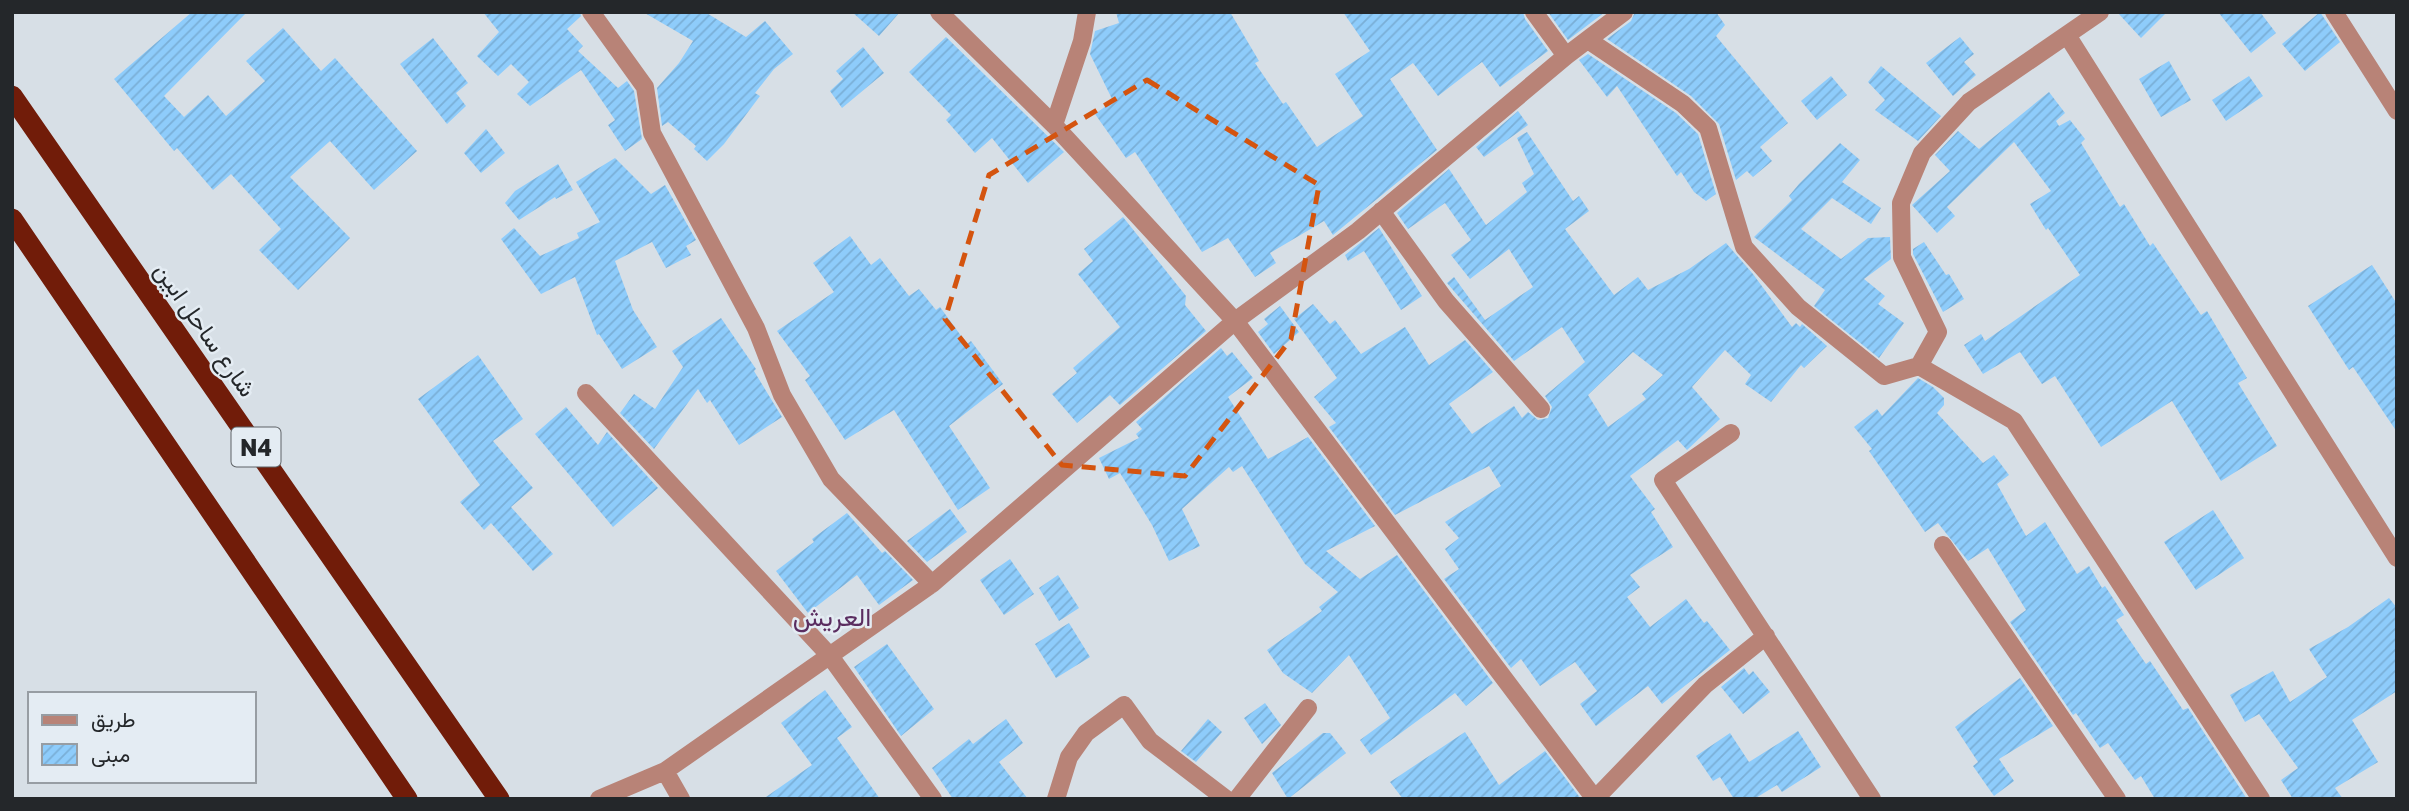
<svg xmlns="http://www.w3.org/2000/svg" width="2409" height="811" viewBox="0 0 2409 811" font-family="'Golos Text',Vazirmatn,sans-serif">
  <defs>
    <pattern id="building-hatch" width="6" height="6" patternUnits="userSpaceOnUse" patternTransform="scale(1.75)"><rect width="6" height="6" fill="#8eccfb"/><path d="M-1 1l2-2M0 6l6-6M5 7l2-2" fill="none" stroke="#7aafd7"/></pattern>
  </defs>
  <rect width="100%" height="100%" fill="#d7dfe6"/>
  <!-- building -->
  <path fill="url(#building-hatch)" fill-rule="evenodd" d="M 192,12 L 247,12 L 164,96 L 184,117 L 208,95 L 226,116 L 265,81 L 246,61 L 283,28 L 321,71 L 335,58 L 417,151 L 374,190 L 330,141 L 290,177 L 350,238 L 298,290 L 259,250 L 281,229 L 231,174 L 213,190 L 177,148 L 174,151 L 114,79 Z
    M 483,12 L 580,12 L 581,16 L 567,29 L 583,46 L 578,51 L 618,88 L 627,81 L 634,91 L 642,139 L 625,151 L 608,125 L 615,120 L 581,70 L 530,106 L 517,94 L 529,82 L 511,64 L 498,76 L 477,56 L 499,32 Z
    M 643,12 L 705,12 L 746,37 L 765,21 L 793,54 L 774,69 L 755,93 L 760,96 L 724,144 L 707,161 L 694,149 L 696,146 L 668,122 L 662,126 L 657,88 L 679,63 L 693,41 Z
    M 852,12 L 900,12 L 879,36 Z
    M 1116,12 L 1230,12 L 1259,61 L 1255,63 L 1283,104 L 1286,102 L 1317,147 L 1363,116 L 1335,74 L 1370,51 L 1343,12 L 1523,12 L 1525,19 L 1548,51 L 1500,87 L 1482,62 L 1438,96 L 1413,63 L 1390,79 L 1437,150 L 1333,235 L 1324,221 L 1270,253 L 1276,263 L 1255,277 L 1228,238 L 1202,252 L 1135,152 L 1126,158 L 1095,114 L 1113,101 L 1090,54 L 1095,31 L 1119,23 Z
    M 1548,12 L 1605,12 L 1568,40 Z
    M 1635,12 L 1716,12 L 1725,25 L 1716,36 L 1788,123 L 1760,147 L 1772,161 L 1753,177 L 1747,171 L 1736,180 L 1719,124 L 1691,96 L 1607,39 L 1631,21 Z
    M 2117,12 L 2167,12 L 2141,38 Z
    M 2218,12 L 2260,12 L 2276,33 L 2251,53 Z
    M 2320,12 L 2340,42 L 2305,71 L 2282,44 Z
    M 946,37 L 1064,152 L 1028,183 L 992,138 L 975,153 L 946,120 L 951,115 L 909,72 Z
    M 1960,37 L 1974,54 L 1964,62 L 1976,75 L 1953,96 L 1926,63 Z
    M 433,38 L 468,83 L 456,93 L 466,106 L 447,124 L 400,64 Z
    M 863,47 L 884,73 L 842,108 L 830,91 L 843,79 L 836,71 Z
    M 1588,54 L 1676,113 L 1698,134 L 1716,194 L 1706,201 L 1694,192 L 1681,172 L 1677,176 L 1617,86 L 1607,97 L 1579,60 Z
    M 2169,61 L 2191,100 L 2161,117 L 2139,79 Z
    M 1881,66 L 1941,116 L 1918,141 L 1875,110 L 1885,100 L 1868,82 Z
    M 1831,76 L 1847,95 L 1817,120 L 1801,101 Z
    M 2249,76 L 2263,96 L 2226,121 L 2212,100 Z
    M 2049,92 L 2065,113 L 2056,121 L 2059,126 L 2070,120 L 2085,139 L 2081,143 L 2120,207 L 2124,204 L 2150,246 L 2153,243 L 2201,315 L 2207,311 L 2247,378 L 2238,383 L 2277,446 L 2221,481 L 2172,401 L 2101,447 L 2055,376 L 2042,384 L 2020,352 L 1983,374 L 1964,345 L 1981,334 L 1985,341 L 2080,275 L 2048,228 L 2046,230 L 2030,204 L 2051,191 L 2014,142 L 1947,207 L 1955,216 L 1937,233 L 1912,205 L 1950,171 L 1935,155 L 1958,131 L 1979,149 Z
    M 1518,111 L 1528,125 L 1484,157 L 1476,147 Z
    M 486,129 L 505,153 L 481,173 L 464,153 Z
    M 1527,132 L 1573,201 L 1579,196 L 1589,211 L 1565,229 L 1614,295 L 1638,277 L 1648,290 L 1689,269 L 1726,243 L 1753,274 L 1792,327 L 1796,323 L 1800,327 L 1802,324 L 1827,346 L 1804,368 L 1801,365 L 1771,402 L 1745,384 L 1751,375 L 1725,350 L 1692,387 L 1720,419 L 1687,450 L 1678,440 L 1630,476 L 1655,509 L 1651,512 L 1673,547 L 1630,575 L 1640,587 L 1627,597 L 1650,627 L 1686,599 L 1704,623 L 1707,621 L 1730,650 L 1662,704 L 1648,686 L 1596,726 L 1580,704 L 1597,691 L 1575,662 L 1540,686 L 1521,659 L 1511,668 L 1444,579 L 1459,569 L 1445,549 L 1459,538 L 1445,522 L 1501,486 L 1489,466 L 1395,515 L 1329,427 L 1336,423 L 1314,397 L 1337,378 L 1294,319 L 1313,304 L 1330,324 L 1335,320 L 1361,354 L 1405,327 L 1429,365 L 1465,340 L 1493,372 L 1449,404 L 1472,434 L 1514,406 L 1522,418 L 1528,412 L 1538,420 L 1548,418 L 1552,407 L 1545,396 L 1585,362 L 1562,327 L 1514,361 L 1447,283 L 1454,277 L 1485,320 L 1533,287 L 1509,249 L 1470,279 L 1451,255 L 1471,240 L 1445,203 L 1408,229 L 1397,213 L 1449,169 L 1486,225 L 1527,192 L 1522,183 L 1534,174 L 1517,138 ZM 1633,352 L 1663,375 L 1642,394 L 1646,399 L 1608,427 L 1588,395 Z
    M 1840,143 L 1860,160 L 1842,182 L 1881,208 L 1871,224 L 1832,198 L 1801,229 L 1841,259 L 1868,238 L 1890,237 L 1891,259 L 1864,279 L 1885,296 L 1878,304 L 1904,323 L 1879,358 L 1814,306 L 1825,290 L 1754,237 L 1792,200 L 1789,196 L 1799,184 Z
    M 615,158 L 651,194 L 665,185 L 696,240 L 686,246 L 691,255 L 666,268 L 652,242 L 615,261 L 633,310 L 657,347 L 622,369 L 599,334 L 597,335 L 575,277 L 541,294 L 501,239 L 514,228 L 540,256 L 579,238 L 577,233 L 600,222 L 576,182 Z
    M 558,164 L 573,190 L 556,199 L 555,197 L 519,220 L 505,203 L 515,191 Z
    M 1123,217 L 1186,296 L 1185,305 L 1206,331 L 1120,405 L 1110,395 L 1077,423 L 1052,394 L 1077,373 L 1073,368 L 1120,327 L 1078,274 L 1093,261 L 1084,249 Z
    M 1379,228 L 1422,296 L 1401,310 L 1364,251 L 1348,261 L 1345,255 Z
    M 850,236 L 871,265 L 880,258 L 909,296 L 919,289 L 936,310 L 940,307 L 967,344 L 971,341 L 1003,384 L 949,426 L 990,488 L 958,510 L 894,410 L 845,440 L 805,380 L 810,376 L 777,331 L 834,292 L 813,263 Z
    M 1924,242 L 1946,275 L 1949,274 L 1964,299 L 1943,312 L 1913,254 L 1913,249 Z
    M 2372,265 L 2397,304 L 2397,432 L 2353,367 L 2349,370 L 2308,306 Z
    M 1280,306 L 1299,332 L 1274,354 L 1258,332 L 1268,324 L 1264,319 Z
    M 721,318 L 756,369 L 754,371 L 782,417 L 739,445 L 710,400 L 707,403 L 698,389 L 654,449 L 620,413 L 634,394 L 655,409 L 683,367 L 672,351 Z
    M 1221,348 L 1227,356 L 1232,352 L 1253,378 L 1228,397 L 1268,459 L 1308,437 L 1375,526 L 1326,551 L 1360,579 L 1397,555 L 1493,683 L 1466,706 L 1455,693 L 1371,755 L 1360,740 L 1390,718 L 1349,655 L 1312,693 L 1283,673 L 1267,650 L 1322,611 L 1319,607 L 1338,592 L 1305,564 L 1242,466 L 1233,472 L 1229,467 L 1182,509 L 1200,546 L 1169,561 L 1152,525 L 1120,473 L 1109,479 L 1099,458 L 1139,438 L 1136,434 L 1142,429 L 1136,422 Z
    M 478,355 L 523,419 L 493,441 L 533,488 L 511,507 L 553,554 L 533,571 L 491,523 L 484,530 L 460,502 L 480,485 L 418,399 Z
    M 1918,378 L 1933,387 L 1944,398 L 1944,405 L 1937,413 L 1983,463 L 1994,455 L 2009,475 L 1997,484 L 2026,536 L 2045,522 L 2077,574 L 2089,566 L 2102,588 L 2105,586 L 2124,615 L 2116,620 L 2146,664 L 2150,661 L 2183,710 L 2188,708 L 2247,799 L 2155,799 L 2141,776 L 2135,780 L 2108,743 L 2100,748 L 2076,713 L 2073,715 L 2010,622 L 2026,610 L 1988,548 L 1968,561 L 1938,523 L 1925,532 L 1869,451 L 1872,449 L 1854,427 L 1877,409 L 1882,416 Z
    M 566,407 L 598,445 L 607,432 L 658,488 L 613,527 L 535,434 Z
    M 950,509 L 967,532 L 927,562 L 907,541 Z
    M 2213,510 L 2244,558 L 2196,590 L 2164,542 Z
    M 847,513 L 882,553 L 885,551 L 913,580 L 879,605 L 857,575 L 808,613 L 776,571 L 814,542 L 812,539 Z
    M 1010,559 L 1034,594 L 1004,615 L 980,580 Z
    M 1058,575 L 1079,608 L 1059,621 L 1039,588 Z
    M 2389,598 L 2397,608 L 2397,691 L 2352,720 L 2378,762 L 2335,788 L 2343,799 L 2293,799 L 2281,780 L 2298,768 L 2259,714 L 2245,722 L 2230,695 L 2273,671 L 2290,702 L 2327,677 L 2309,649 L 2348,627 Z
    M 1069,623 L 1090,657 L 1056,678 L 1035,644 Z
    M 887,644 L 934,709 L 901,736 L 854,667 Z
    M 1744,668 L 1749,675 L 1753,671 L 1770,692 L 1743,714 L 1721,687 Z
    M 2020,678 L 2053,726 L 1999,759 L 2014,781 L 1994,796 L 1973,766 L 1978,762 L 1955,727 Z
    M 825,690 L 852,727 L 837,738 L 880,799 L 763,799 L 812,765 L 781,723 Z
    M 1265,703 L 1281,725 L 1262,744 L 1244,718 Z
    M 1006,719 L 1023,743 L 999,762 L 1028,799 L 953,799 L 932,768 L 969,739 L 973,744 Z
    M 1208,719 L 1222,732 L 1196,762 L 1181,751 Z
    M 1798,731 L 1821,767 L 1782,792 L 1777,785 L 1754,799 L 1734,799 L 1720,777 L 1713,781 L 1696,756 L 1730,733 L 1749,762 Z
    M 1465,732 L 1499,785 L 1545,751 L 1581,799 L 1403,799 L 1390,782 Z
    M 1323,733 L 1330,733 L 1346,753 L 1288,799 L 1272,773 Z"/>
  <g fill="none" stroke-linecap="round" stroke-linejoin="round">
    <!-- minor -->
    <path stroke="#b88377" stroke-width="18" d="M 591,12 L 645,87 L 652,133 L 756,328 L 782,395 L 831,479 L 932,584
      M 939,12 L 1054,125
      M 1087,12 L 1082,41 L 1054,125 L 1235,321 L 1595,799
      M 1534,12 L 1566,56
      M 2334,12 L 2397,111
      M 2067,35 L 2397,558
      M 1588,40 L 1683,104 L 1708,128 L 1744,247 L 1798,307 L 1884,376 L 1919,366 L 2014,421 L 2261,799
      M 1381,211 L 1446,301 L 1541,409
      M 1919,366 L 1938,332 L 1902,257 L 1901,203 L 1922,153 L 1969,102 L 2100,12
      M 586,393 L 830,656 L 933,799
      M 1731,433 L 1663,480 L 1872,799
      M 1943,545 L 2117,799
      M 665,771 L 932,584 L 1235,321 L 1358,231 L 1566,56 L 1624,12
      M 599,799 L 665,771 L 681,799
      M 1056,799 L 1069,757 L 1086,733 L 1124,705 L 1150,741 L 1226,799
      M 1237,799 L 1308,708
      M 1595,799 L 1705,685 L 1766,636"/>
    <!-- highway -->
    <path stroke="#711c09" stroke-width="21" d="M 12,96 L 499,799
      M 12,219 L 407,799"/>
  </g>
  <!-- marked area -->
  <path fill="none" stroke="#d4540f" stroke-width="5" stroke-dasharray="14 9" stroke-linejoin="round" d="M 1147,80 L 1319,185 L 1291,339 L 1185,476 L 1062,465 L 945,319 L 989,175 Z"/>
  <g text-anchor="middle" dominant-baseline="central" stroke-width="5" stroke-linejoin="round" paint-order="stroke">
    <!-- shield labels -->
    <rect fill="#e4ecf3" stroke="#5e6266" stroke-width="2" x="231.5" y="427.5" width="49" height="39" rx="5"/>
    <g font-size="23" font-weight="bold" fill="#24272a">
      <text x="256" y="447">N4</text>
    </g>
    <!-- street labels -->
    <g font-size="24" fill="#24272a" stroke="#e4ecf3">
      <text transform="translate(206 329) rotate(55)">شارع ساحل ابين</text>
    </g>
    <!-- neighbourhood labels -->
    <g font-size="26" fill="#5a2d60" stroke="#e4ecf3">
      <text x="832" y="616">العريش</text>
    </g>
  </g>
  <!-- border -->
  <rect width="2409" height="811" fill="none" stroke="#24272a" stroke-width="28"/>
  <!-- legend -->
  <rect x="28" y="692" width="228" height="91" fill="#e4ecf3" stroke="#979da3" stroke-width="2"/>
  <rect x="42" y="715" width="35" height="10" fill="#b88377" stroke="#979da3" stroke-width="2"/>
  <text x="91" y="727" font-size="21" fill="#24272a">طريق</text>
  <rect x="42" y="744" width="35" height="21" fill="url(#building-hatch)" stroke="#979da3" stroke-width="2"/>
  <text x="91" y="762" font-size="21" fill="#24272a">مبنى</text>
</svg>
